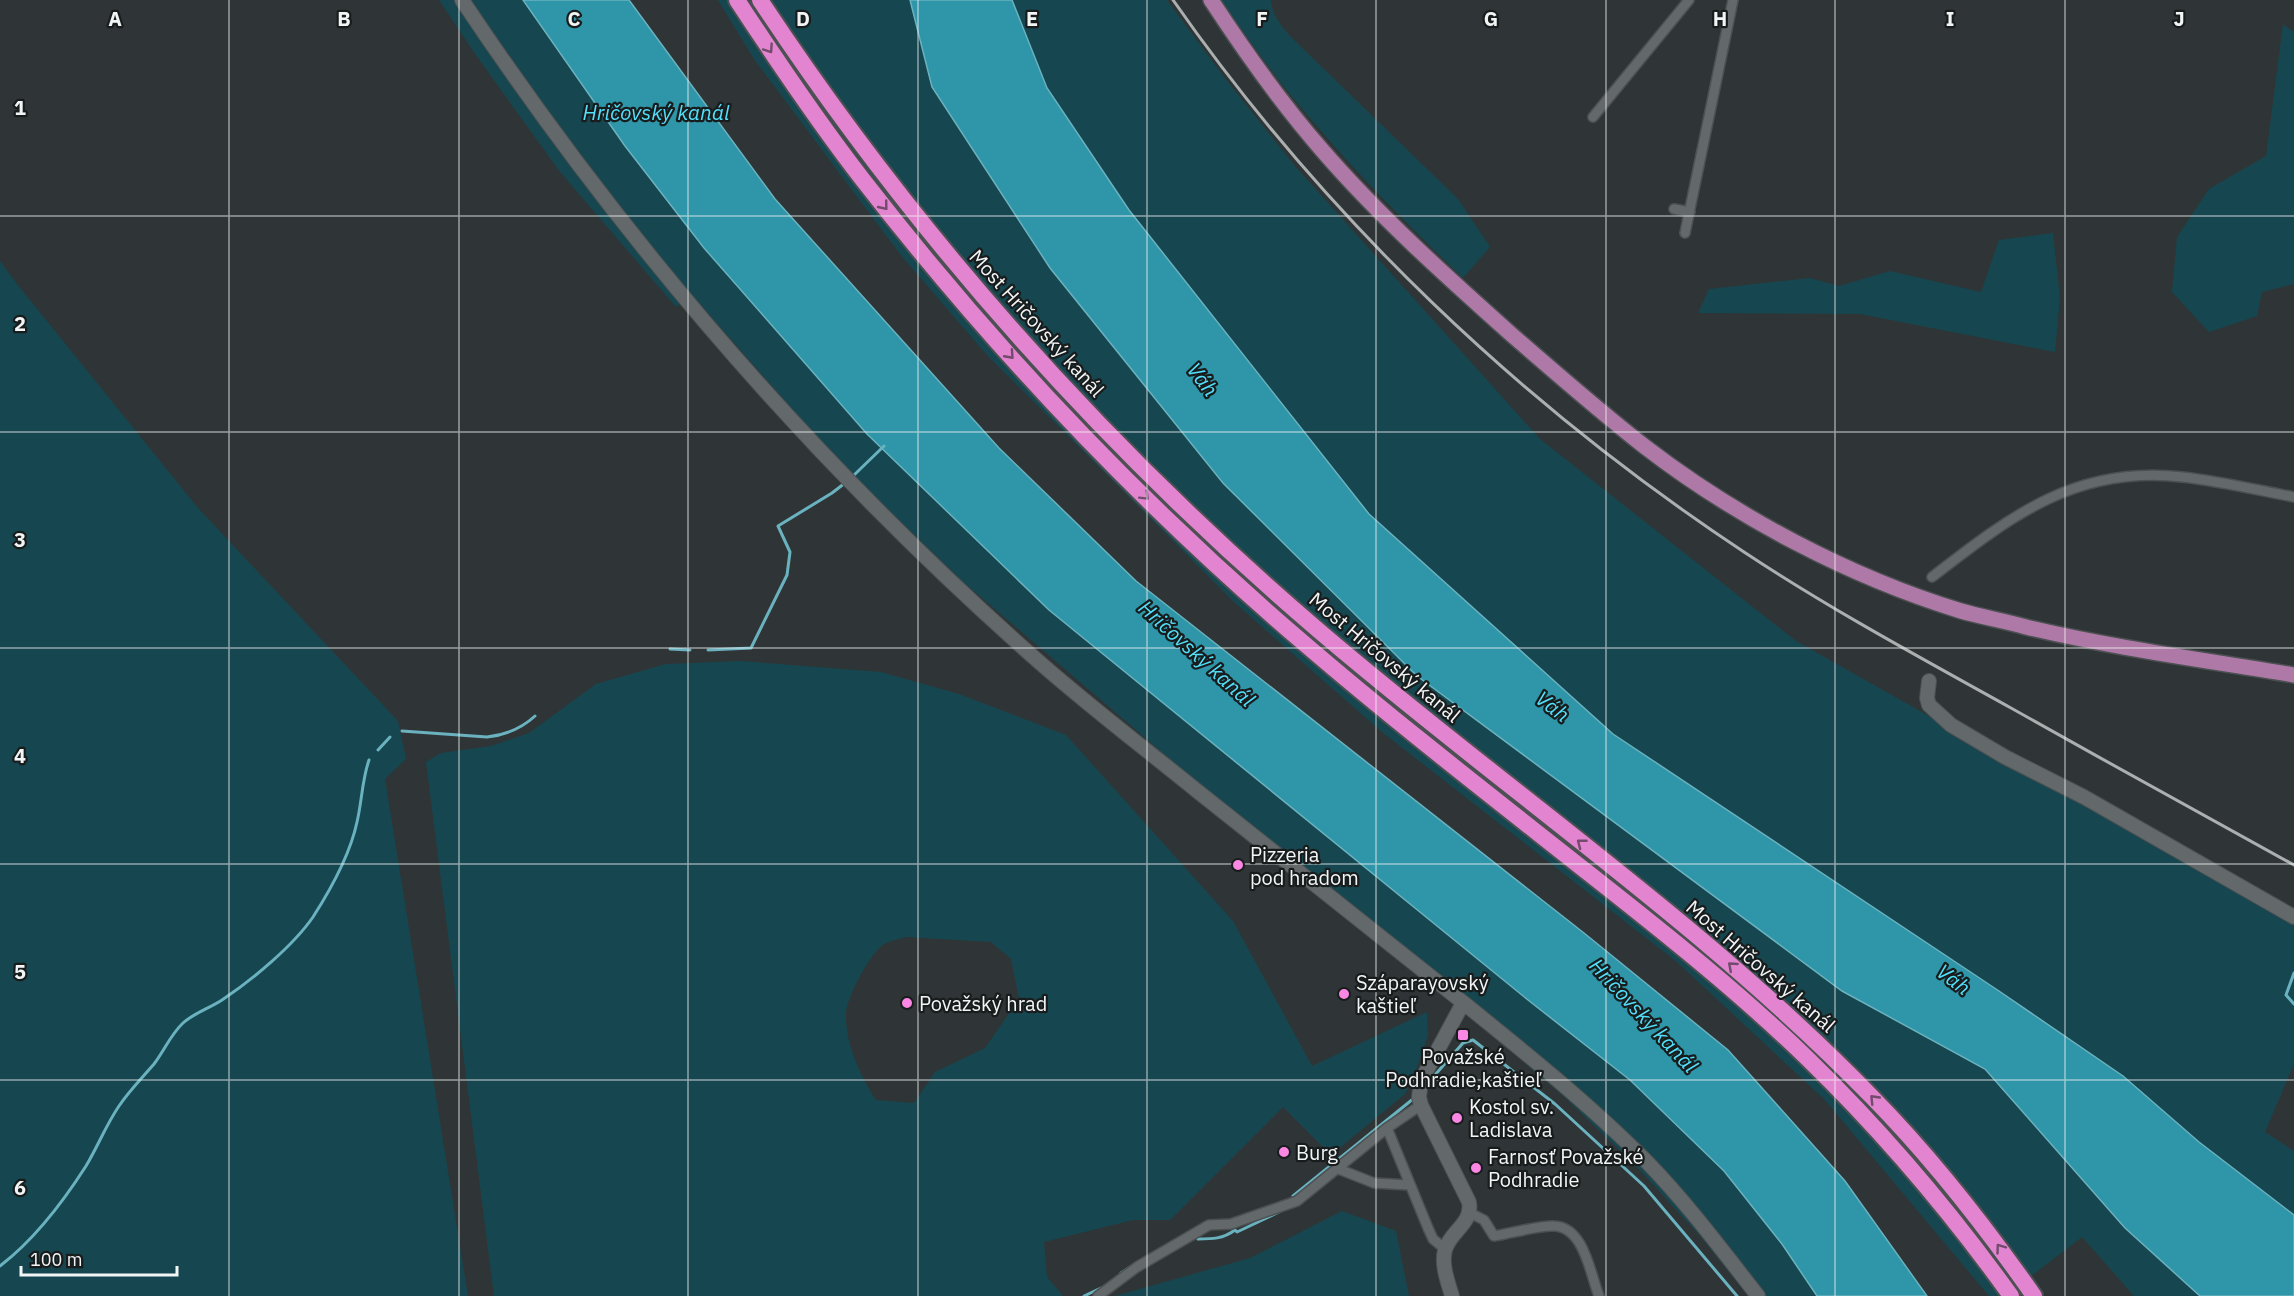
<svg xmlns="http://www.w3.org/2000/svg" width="2294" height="1296" viewBox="0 0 2294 1296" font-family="'IBM Plex Sans',sans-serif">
  <rect width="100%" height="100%" fill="#2f3536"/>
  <!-- green -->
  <path fill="#164750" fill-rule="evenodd" d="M 439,0 L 523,0 L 625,146 L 704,248 L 867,434 L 1049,610 L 1528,1000 L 1630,1080 L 1724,1171 L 1782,1244 L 1817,1296 L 1748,1296 L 1700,1236 L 1637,1167 L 1562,1095 L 962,581 L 836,459 L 692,295 L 676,307 L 560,172 L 473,51 Z
    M 718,0 L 910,0 L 932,87 L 1050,268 L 1223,483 L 1417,676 L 1842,991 L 1985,1069 L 2124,1228 L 2200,1296 L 2134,1296 L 2082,1237 L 2005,1296 L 1989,1296 L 1825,1100 L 1677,962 L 1382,732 L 1235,603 L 986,354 L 900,254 L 754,59 Z
    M 1012,0 L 1167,0 L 1224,77 L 1295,166 L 1540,439 L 1796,641 L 2294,922 L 2294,1064 L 2265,1132 L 2294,1151 L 2294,1215 L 2199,1142 L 2122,1076 L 1999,991 L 1613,734 L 1369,514 L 1129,210 L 1047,88 Z
    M 1221,0 L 1271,0 C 1271,14 1282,27 1291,37 L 1458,199 L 1490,247 L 1463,278 C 1405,222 1349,166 1298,104 C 1270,71 1246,35 1221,0 Z
    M 2283,24 L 2294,32 L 2294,284 L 2262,292 L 2257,316 L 2209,332 L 2172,292 L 2177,237 L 2209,189 L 2266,156 Z
    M 2053,233 L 2060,298 L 2055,352 L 1860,314 L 1698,313 L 1709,289 L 1810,278 L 1839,286 L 1890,271 L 1981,292 L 1999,240 Z
    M 0,261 L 17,284 L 198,508 L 398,721 L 406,759 L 385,779 L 468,1296 L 0,1296 Z
    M 740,661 L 881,672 L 959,694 L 1066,735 L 1233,921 L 1312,1066 L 1427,1012 L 1428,1035 L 1415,1074 L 1405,1094 L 1331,1155 L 1283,1107 L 1170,1220 L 1133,1220 L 1044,1242 L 1047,1277 L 1063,1296 L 494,1296 L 426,762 L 441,753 L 491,746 L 529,733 L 596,684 L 666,664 ZM 906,937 L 991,942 L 1011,959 L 1019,999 L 985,1048 L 935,1072 L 914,1103 L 876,1100 C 860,1075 845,1043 846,1013 C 847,997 870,953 884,944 C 890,941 899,939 906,937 Z
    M 1342,1211 L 1396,1231 L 1409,1296 L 1115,1296 L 1250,1258 Z"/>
  <!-- water -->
  <path fill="#2f95a8" stroke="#6ab2bf" stroke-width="1.5" d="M 523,0 L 629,0 L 775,199 L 999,448 L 1136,581 L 1584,933 L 1728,1050 L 1845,1181 L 1927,1296 L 1817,1296 L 1782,1244 L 1724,1171 L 1630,1080 L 1528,1000 L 1049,610 L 867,434 L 704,248 L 625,146 Z
    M 910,0 L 1012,0 L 1047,88 L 1129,210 L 1369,514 L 1613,734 L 1999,991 L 2123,1076 L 2199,1142 L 2294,1215 L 2294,1296 L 2200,1296 L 2125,1228 L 1985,1069 L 1842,991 L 1417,676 L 1223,483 L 1050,268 L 932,87 Z"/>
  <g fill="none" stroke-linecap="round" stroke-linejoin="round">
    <!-- stream -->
    <path stroke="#6ab2bf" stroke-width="3" d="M 852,477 L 884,446
      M 670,649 L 690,650
      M 708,650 L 751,648 L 787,575 L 790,552 L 778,526 L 832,493 L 845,483
      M 402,731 L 487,737 C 505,735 522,728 535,716
      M 378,750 L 390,737
      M 2294,973 L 2286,995 L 2294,1004
      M 1427,1084 L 1463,1043 L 1473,1040 L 1555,1104 L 1644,1186 L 1737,1296
      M 1293,1196 L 1413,1099
      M 1198,1239 C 1212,1239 1223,1239 1235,1230 L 1237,1232 L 1281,1211
      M 0,1266 C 34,1240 63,1202 86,1166 C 98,1146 106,1125 119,1106 C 129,1091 142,1078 154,1064 C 164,1051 171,1034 183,1023 C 194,1013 210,1008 222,1000 C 252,980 293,946 313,917 C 331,889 350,855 357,822 C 362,801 362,780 369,760
      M 1121,1273 L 1138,1262
      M 1084,1296 L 1101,1288"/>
    <!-- street casing -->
    <g stroke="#4c5052" stroke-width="12">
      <path id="street" d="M 1593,117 L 1689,0
        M 1674,209 L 1690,212
        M 1685,233 L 1733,0
        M 1932,577 C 2011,516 2076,465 2182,477 C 2219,481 2257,490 2294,497
        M 1387,1128 L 1428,1228 L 1433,1239 L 1445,1249
        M 1336,1168 L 1374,1183 L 1409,1185
        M 1470,1213 L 1484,1220 L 1494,1236 C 1510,1234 1539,1225 1554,1226 C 1584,1227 1590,1273 1599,1296
        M 1098,1296 L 1137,1267 L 1209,1225 L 1231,1224 L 1297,1201 L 1387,1128 L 1421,1105"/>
    </g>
    <!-- secondary casing -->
    <g stroke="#4c5052" stroke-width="16">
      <path id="secondary" d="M 462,0 C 626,246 816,465 1038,661 C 1089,706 1143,747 1196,790 C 1276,853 1355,917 1435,980 C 1507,1038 1580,1095 1646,1161 C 1687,1203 1722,1250 1758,1296
        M 1929,681 L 1927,698 L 1929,705 L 1951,725 L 2005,757 L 2084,797 L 2294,917
        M 1452,1296 C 1448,1282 1441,1265 1445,1250 C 1450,1231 1473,1224 1469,1202 L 1421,1105 L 1419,1097 L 1421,1081 L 1463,1003"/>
    </g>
    <!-- primary casing -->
    <g stroke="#4c5052" stroke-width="18">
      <path id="primary" d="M 1211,0 C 1245,52 1281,103 1322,150 C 1380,217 1446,276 1512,335 C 1556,373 1599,411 1644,446 C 1736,517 1850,577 1961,611 C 1982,617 2005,621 2026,627 C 2114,648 2204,660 2294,675"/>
    </g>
    <!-- highway casing -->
    <g stroke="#4c5052" stroke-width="20">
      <path id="highway" d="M 737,0 C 777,61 818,122 863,180 C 994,349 1143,506 1306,645 C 1398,724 1495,799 1591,875 C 1666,934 1740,993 1808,1059 C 1883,1132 1950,1211 2011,1296
        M 760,0 C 915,235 1104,447 1318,630 C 1501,787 1703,923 1872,1097 C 1932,1158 1985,1226 2034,1296"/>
    </g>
    <!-- street -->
    <use href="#street" stroke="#63696a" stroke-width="9"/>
    <!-- secondary -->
    <use href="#secondary" stroke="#63696a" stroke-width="14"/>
    <!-- primary -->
    <use href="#primary" stroke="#af79a7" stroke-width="15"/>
    <!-- highway -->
    <use href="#highway" stroke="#e284cf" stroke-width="16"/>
    <!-- rail -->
    <path stroke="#abafb0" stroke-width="3" d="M 1173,0 C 1325,218 1522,405 1744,552 C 1830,609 1921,658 2011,708 C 2105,761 2200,813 2294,865"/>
  </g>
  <!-- one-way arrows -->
  <defs><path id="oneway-chevron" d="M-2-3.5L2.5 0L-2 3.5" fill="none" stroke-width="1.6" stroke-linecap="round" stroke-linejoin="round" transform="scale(1.5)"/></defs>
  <g stroke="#734b6d">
    <use href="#oneway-chevron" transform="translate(769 49) rotate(56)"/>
    <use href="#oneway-chevron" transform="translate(884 206) rotate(51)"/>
    <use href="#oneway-chevron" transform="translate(1010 355) rotate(48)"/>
    <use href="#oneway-chevron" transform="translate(1145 496) rotate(45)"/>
    <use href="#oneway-chevron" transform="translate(1581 843) rotate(-142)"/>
    <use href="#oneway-chevron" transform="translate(1732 966) rotate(-139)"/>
    <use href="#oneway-chevron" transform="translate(1874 1099) rotate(-134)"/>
    <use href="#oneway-chevron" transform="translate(2000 1248) rotate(-126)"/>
  </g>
  <!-- grid -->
  <path fill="none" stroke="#f2f5f6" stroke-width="1.5" stroke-opacity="0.55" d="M 229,0 L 229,1296M 459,0 L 459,1296M 688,0 L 688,1296M 918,0 L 918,1296M 1147,0 L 1147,1296M 1376,0 L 1376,1296M 1606,0 L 1606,1296M 1835,0 L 1835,1296M 2065,0 L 2065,1296M 0,216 L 2294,216M 0,432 L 2294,432M 0,648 L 2294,648M 0,864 L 2294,864M 0,1080 L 2294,1080"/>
  <!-- markers -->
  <g fill="#fb87e5" stroke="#191c1c" stroke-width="2">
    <circle cx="1238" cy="865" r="6"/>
    <circle cx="1344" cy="994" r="6"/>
    <circle cx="907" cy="1003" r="6"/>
    <rect x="1457" y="1029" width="12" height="12" rx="3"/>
    <circle cx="1457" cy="1118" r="6"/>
    <circle cx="1284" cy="1152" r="6"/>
    <circle cx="1476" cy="1168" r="6"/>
  </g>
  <g text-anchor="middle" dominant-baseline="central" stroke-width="4.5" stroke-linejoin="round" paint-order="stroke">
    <!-- street labels -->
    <g font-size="20" fill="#f2f5f6" stroke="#191c1c">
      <text transform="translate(1037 323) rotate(48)">Most Hričovský kanál</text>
      <text transform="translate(1385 657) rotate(40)">Most Hričovský kanál</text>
      <text transform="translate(1761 966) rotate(41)">Most Hričovský kanál</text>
    </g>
    <!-- poi labels -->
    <g font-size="20" fill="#f2f5f6" stroke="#191c1c" text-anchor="start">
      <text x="1250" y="854">Pizzeria<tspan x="1250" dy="23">pod hradom</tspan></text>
      <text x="1356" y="982">Száparayovský<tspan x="1356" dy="23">kaštieľ</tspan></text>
      <text x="919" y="1003">Považský hrad</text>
      <text x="1463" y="1056" text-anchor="middle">Považské<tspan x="1463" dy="23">Podhradie,kaštieľ</tspan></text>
      <text x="1469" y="1106">Kostol sv.<tspan x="1469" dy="23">Ladislava</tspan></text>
      <text x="1296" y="1152">Burg</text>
      <text x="1488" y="1156">Farnosť Považské<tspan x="1488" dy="23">Podhradie</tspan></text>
    </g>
    <!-- water labels -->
    <g font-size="21" font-style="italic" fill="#52dffa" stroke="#191c1c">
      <text x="656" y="112">Hričovský kanál</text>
      <text transform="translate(1203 379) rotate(53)">Váh</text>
      <text transform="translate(1197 653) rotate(42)">Hričovský kanál</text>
      <text transform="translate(1553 706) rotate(37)">Váh</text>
      <text transform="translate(1954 979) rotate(37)">Váh</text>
      <text transform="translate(1644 1015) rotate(47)">Hričovský kanál</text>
    </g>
  </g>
  <g font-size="20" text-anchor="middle" font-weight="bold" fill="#f2f5f6" stroke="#191c1c" stroke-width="4.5" stroke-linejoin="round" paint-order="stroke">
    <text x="115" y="26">A</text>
    <text x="344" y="26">B</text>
    <text x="574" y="26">C</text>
    <text x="803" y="26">D</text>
    <text x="1032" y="26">E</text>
    <text x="1262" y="26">F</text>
    <text x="1491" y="26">G</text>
    <text x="1720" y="26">H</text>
    <text x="1950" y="26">I</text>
    <text x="2179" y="26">J</text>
    <text x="20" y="115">1</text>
    <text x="20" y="331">2</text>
    <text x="20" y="547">3</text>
    <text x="20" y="763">4</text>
    <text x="20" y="979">5</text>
    <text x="20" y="1195">6</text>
  </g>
  <!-- scale -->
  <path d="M21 1266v9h156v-9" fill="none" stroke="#f2f5f6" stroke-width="3"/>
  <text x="30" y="1266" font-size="18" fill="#f2f5f6" stroke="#191c1c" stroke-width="4.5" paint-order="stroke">100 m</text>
</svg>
